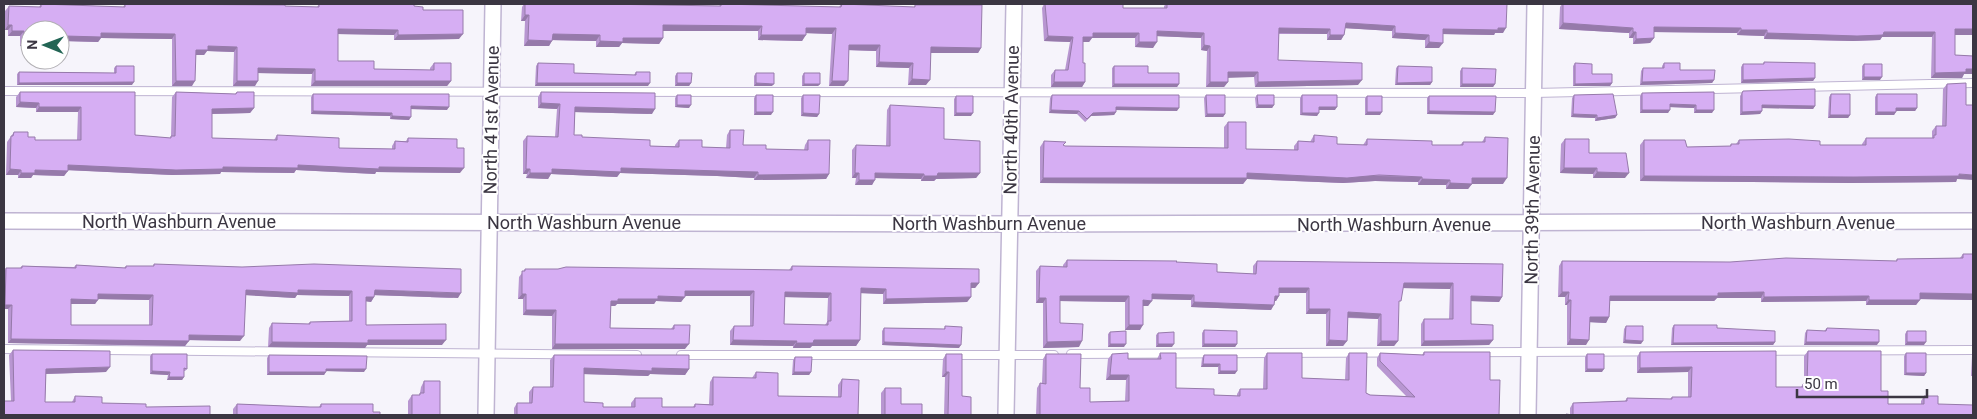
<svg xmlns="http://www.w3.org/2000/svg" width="1977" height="419" viewBox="0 0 1977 419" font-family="Roboto,sans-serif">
  <rect width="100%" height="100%" fill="#f6f4fb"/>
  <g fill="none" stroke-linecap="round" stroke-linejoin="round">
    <!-- lane casing -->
    <g stroke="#bfb4d2" stroke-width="10">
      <path id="lane" d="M 4,91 L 1534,93 L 1973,83
        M 4,349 L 637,355
        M 1071,354 L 1973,350
        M 681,355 L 1054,355"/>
    </g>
    <!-- street casing -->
    <g stroke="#bfb4d2" stroke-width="18">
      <path id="street" d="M 4,221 L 1009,224 L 1973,221
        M 486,415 L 493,4
        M 1006,415 L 1014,4
        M 1528,415 L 1535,4"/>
    </g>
    <!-- lane -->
    <use href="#lane" stroke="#fff" stroke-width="8"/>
    <!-- street -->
    <use href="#street" stroke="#fff" stroke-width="15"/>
  </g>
  <!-- wall -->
  <path fill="#b896d1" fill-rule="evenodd" d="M 41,4 L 123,7 L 125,4 L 191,4 L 317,7 L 319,4 L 414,6 L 423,10 L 459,39 L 394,40 L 394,35 L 338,34 L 338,61 L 374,69 L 430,70 L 430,68 L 434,63 L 451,81 L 447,86 L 311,86 L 312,74 L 258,73 L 255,86 L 233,86 L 234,52 L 207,51 L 204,55 L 196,55 L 192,86 L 172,86 L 172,39 L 101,38 L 98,42 L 65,41 L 65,43 L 61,48 L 30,30 L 30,47 L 20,46 L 20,36 L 8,36 L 8,30 L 5,30 L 5,11 L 9,6 L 39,7 Z
    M 524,4 L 601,4 L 719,6 L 721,4 L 839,7 L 841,4 L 914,7 L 915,5 L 981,48 L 978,53 L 931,53 L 926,85 L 908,85 L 909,68 L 876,67 L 876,51 L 849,50 L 844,86 L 829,86 L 832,34 L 806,33 L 802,41 L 758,40 L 758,31 L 663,31 L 663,38 L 659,44 L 622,43 L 619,47 L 596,47 L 596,41 L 552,40 L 549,46 L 524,46 L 525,21 L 521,21 L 522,7 Z
    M 1044,4 L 1123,4 L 1123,8 L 1164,8 L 1164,6 L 1166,4 L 1507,4 L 1503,33 L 1495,33 L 1494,35 L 1443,34 L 1439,48 L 1425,48 L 1425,40 L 1392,38 L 1392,31 L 1345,28 L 1344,35 L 1341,40 L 1327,40 L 1327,34 L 1279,34 L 1278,60 L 1358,85 L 1255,87 L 1254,77 L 1228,77 L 1228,82 L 1224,87 L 1206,87 L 1207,51 L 1201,50 L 1201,38 L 1157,36 L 1153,48 L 1135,47 L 1135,38 L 1092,38 L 1089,42 L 1083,42 L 1083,63 L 1085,82 L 1082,87 L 1051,87 L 1051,75 L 1055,70 L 1065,70 L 1070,42 L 1044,41 L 1042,8 Z
    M 1562,4 L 1973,4 L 1973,35 L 1955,35 L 1955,55 L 1973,56 L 1973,74 L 1964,74 L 1962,78 L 1931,78 L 1932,37 L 1882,37 L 1880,40 L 1853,41 L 1764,39 L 1764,36 L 1737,35 L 1737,33 L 1654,32 L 1654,38 L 1650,43 L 1633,44 L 1633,38 L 1629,38 L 1629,33 L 1559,29 L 1560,7 Z
    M 1764,62 L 1815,78 L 1813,81 L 1741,83 L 1741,67 L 1743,64 L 1763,64 Z
    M 538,63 L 574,73 L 634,75 L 636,72 L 648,86 L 535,86 L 536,66 Z
    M 1575,63 L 1592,74 L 1612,83 L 1610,86 L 1573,86 L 1573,66 Z
    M 1664,63 L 1680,70 L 1714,80 L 1712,83 L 1640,85 L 1641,71 L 1643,68 L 1662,68 L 1662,66 Z
    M 1864,64 L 1880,80 L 1862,80 L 1862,66 Z
    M 116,66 L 132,85 L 17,85 L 17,74 L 19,72 L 114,73 L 114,68 Z
    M 1114,66 L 1148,73 L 1179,84 L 1177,87 L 1112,87 L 1112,68 Z
    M 1398,66 L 1432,82 L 1430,85 L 1395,85 L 1396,68 Z
    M 1462,68 L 1495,84 L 1493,87 L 1460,87 L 1460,71 Z
    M 677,73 L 691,83 L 689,86 L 675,86 L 675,76 Z
    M 756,73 L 772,86 L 754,86 L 754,76 Z
    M 804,73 L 820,84 L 818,86 L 802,86 L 802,76 Z
    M 1947,84 L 1957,179 L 1956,182 L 1850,183 L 1640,181 L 1640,145 L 1644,140 L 1687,147 L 1730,146 L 1731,144 L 1736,144 L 1739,140 L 1820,145 L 1862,145 L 1862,144 L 1866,138 L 1932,138 L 1932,131 L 1936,126 L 1942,126 L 1943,89 Z
    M 1743,91 L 1815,106 L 1813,109 L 1762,108 L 1762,111 L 1760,114 L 1740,115 L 1740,96 Z
    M 20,92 L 135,92 L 135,135 L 170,138 L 171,136 L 172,97 L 176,92 L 235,94 L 237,92 L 254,108 L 250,113 L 212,114 L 212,138 L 274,140 L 277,135 L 339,148 L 392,149 L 392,146 L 395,141 L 406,141 L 408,138 L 457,148 L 460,173 L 376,172 L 375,174 L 296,170 L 294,173 L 221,172 L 220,174 L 172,175 L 68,170 L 64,176 L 33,175 L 31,178 L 18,178 L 18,175 L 6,175 L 7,142 L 14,132 L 35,140 L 77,140 L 78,112 L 36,112 L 36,108 L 16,107 L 16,97 Z
    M 541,92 L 652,114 L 575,112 L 574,135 L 582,137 L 650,146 L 675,146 L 675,145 L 679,140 L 702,147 L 726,148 L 727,135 L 730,130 L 743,145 L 766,149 L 804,150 L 805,145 L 808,140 L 829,174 L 826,179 L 754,180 L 754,178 L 717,176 L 620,173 L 617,177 L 551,174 L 548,179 L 526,178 L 527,174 L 523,174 L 523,141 L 527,136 L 555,137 L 557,109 L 538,108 L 538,97 Z
    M 1714,92 L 1712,113 L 1694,113 L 1694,108 L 1670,107 L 1668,113 L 1640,113 L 1640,96 L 1642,93 Z
    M 313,94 L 447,110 L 411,109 L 409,120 L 390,119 L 390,116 L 311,114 L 311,97 Z
    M 1831,94 L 1850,115 L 1848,118 L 1828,118 L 1829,97 Z
    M 1877,94 L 1917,108 L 1915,111 L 1896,111 L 1894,115 L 1875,115 L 1875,97 Z
    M 677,95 L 689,108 L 675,107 L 675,98 Z
    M 756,95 L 771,115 L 754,115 L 754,98 Z
    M 803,95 L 819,114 L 817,117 L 801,116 L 801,98 Z
    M 1052,95 L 1177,111 L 1116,110 L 1116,112 L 1114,115 L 1091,116 L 1085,122 L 1077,114 L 1049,113 L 1050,98 Z
    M 1206,95 L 1225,114 L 1223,117 L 1205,117 L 1204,98 Z
    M 1257,95 L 1274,105 L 1272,108 L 1256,108 L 1255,98 Z
    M 1302,95 L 1335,110 L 1319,110 L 1317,116 L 1300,115 L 1300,98 Z
    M 1574,95 L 1617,115 L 1615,118 L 1595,121 L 1595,118 L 1571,117 L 1572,98 Z
    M 956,96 L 971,116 L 954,116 L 954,99 Z
    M 1367,96 L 1380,115 L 1365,115 L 1365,98 Z
    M 1429,96 L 1493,115 L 1427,114 L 1427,98 Z
    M 890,105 L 944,139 L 980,173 L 976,178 L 936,179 L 934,181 L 921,181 L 921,179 L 875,178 L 872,185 L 855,185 L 856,178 L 852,178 L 852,150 L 856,145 L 886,146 L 887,110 Z
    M 1228,122 L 1246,149 L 1294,150 L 1294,146 L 1298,141 L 1310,142 L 1314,135 L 1337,144 L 1363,145 L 1367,139 L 1432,145 L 1460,145 L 1463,142 L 1482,142 L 1485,137 L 1503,184 L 1472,184 L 1468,189 L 1446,189 L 1446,185 L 1418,185 L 1418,182 L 1375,181 L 1343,183 L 1247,179 L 1243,184 L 1040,183 L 1040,147 L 1044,141 L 1065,146 L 1224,148 L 1224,127 Z
    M 1565,139 L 1589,153 L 1625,178 L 1593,178 L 1593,174 L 1560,173 L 1561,144 Z
    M 1963,254 L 1973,254 L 1973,300 L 1920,299 L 1916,305 L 1866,305 L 1866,301 L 1860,301 L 1761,302 L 1761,298 L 1717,298 L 1714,301 L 1610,301 L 1609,317 L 1606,323 L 1590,322 L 1586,345 L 1567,345 L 1567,305 L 1565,305 L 1565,297 L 1558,297 L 1559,266 L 1562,261 L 1730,262 L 1896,261 L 1897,259 L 1960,258 Z
    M 1067,260 L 1176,262 L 1217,272 L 1253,274 L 1253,266 L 1257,261 L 1503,264 L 1502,297 L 1499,302 L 1471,301 L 1471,324 L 1493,340 L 1489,345 L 1421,346 L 1421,324 L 1424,319 L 1449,319 L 1450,289 L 1403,288 L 1398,304 L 1398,341 L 1394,346 L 1377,346 L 1378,319 L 1348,318 L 1347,341 L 1343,346 L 1326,346 L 1326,314 L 1306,314 L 1306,293 L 1279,293 L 1279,296 L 1276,301 L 1275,301 L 1271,310 L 1191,307 L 1191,300 L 1152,299 L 1148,306 L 1143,306 L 1140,330 L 1125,330 L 1125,302 L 1060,301 L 1060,323 L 1079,347 L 1043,348 L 1043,303 L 1036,303 L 1036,271 L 1040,266 L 1063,267 L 1063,265 Z
    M 154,264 L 458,298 L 374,295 L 374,297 L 371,302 L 366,301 L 366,325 L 442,345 L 367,345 L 365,348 L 268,347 L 269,328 L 272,323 L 308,324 L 310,322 L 349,321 L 349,296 L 297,295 L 295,298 L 246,295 L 240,341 L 189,340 L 185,346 L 8,343 L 8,309 L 4,309 L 4,272 L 6,268 L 20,268 L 22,266 L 74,267 L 76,265 L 124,268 L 126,266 L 153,266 ZM 98,299 L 149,300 L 149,325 L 71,325 L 71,304 L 95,304 Z
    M 792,266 L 979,283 L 975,288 L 971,288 L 971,297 L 967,302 L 883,304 L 883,294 L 861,293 L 860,340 L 856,346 L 812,346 L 810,348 L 793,348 L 793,346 L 730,345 L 730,331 L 734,326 L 750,326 L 750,296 L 685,296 L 681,302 L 656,301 L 654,304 L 617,304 L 615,306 L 611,306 L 610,328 L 671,329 L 674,325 L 685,349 L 552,349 L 552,316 L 523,315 L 523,299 L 518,299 L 519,277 L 525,269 L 789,270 ZM 785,297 L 828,298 L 827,322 L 825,325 L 784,324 Z
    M 1674,325 L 1775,342 L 1773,345 L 1671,345 L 1672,328 Z
    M 945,326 L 959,348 L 882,345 L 882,331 L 884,328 L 944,329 Z
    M 1626,326 L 1641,344 L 1623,343 L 1624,329 Z
    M 1827,328 L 1877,345 L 1804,345 L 1805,333 L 1807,330 L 1824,331 Z
    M 1204,330 L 1237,344 L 1235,347 L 1202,347 L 1202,333 Z
    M 1907,331 L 1924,345 L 1905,345 L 1905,334 Z
    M 1110,332 L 1124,347 L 1108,347 L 1108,334 Z
    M 1158,333 L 1172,347 L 1156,347 L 1156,335 Z
    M 13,350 L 106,372 L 46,374 L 45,402 L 72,402 L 75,396 L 102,403 L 146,407 L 210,415 L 11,401 L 9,355 Z
    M 1808,351 L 1881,391 L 1888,404 L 1921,404 L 1921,401 L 1924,396 L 1938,404 L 1973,415 L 1565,415 L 1566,414 L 1570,414 L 1570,408 L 1573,403 L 1625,401 L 1627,398 L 1670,399 L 1672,397 L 1688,397 L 1688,372 L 1637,373 L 1637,357 L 1640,352 L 1776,387 L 1801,387 L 1803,384 L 1804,384 L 1804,356 Z
    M 1424,352 L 1490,380 L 1499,415 L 1036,415 L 1037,388 L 1040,383 L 1042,383 L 1043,359 L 1046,354 L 1080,388 L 1090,402 L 1125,401 L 1126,380 L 1106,380 L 1108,359 L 1112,354 L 1128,359 L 1157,359 L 1160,353 L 1176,388 L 1214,395 L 1237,396 L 1237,394 L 1240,389 L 1263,389 L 1264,358 L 1267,353 L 1302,378 L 1345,380 L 1346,358 L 1349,353 L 1366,393 L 1370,395 L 1406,396 L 1377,366 L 1377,358 L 1380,353 L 1422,355 Z
    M 1906,353 L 1926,373 L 1924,376 L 1904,375 L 1904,356 Z
    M 1973,353 L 1973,376 L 1971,376 L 1972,356 Z
    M 152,354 L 187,369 L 185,371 L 184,371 L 184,377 L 182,380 L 167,380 L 168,375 L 150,374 L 150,356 Z
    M 946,354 L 962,396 L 971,415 L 944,415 L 945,377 L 942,377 L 943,359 Z
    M 1587,354 L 1602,372 L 1585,372 L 1585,357 Z
    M 269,355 L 364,372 L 326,371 L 324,375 L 267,375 L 267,358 Z
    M 554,355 L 689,369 L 685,375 L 650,374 L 648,376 L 584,374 L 584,402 L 603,407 L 631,407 L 631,403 L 635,398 L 662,407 L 693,407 L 695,404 L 709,404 L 710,382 L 713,377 L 752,378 L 756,372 L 778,396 L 838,397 L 838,385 L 842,379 L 858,415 L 514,415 L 514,408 L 517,403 L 529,403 L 529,392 L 533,387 L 550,387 L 550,360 Z
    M 1204,355 L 1237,355 L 1235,374 L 1218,374 L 1218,367 L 1201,367 L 1202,358 Z
    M 795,357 L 811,372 L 809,375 L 792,375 L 793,360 Z
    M 424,381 L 440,415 L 408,415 L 408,401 L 412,395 L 419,395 L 420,393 L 421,387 Z
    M 885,388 L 901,404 L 922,415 L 881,415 L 881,393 Z
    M 237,404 L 310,407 L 319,407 L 321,404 L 373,412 L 380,415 L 233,415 L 233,409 Z"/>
  <!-- shaded-wall -->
  <path fill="#967aaa" d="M 525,15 L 529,15 L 525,21 L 521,21 Z
    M 1346,23 L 1395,26 L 1392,31 L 1342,28 Z
    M 1563,23 L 1633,28 L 1629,33 L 1559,29 Z
    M 8,25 L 12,25 L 8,30 L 5,30 Z
    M 663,25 L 762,26 L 758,31 L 659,31 Z
    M 1654,27 L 1741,28 L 1737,33 L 1650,32 Z
    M 806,28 L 836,28 L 832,34 L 802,33 Z
    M 1279,28 L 1330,29 L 1327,34 L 1275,33 Z
    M 1506,28 L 1503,33 L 1495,33 L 1494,35 L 1440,34 L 1443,29 Z
    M 338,29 L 398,30 L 394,35 L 335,34 Z
    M 1955,29 L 1973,29 L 1973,35 L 1951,35 Z
    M 1741,30 L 1767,30 L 1764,36 L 1737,35 Z
    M 12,31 L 24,31 L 20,36 L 8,36 Z
    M 1157,31 L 1204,33 L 1201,38 L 1154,36 Z
    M 1633,32 L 1636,32 L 1633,38 L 1629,38 Z
    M 1935,32 L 1932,37 L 1882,37 L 1880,40 L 1853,41 L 1764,39 L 1767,33 Z
    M 101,33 L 175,34 L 172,39 L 101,38 L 98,42 L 62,41 L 65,36 Z
    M 1093,33 L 1139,33 L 1135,38 L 1092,38 L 1089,42 L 1080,42 L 1083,37 Z
    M 1395,33 L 1429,35 L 1425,40 L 1392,38 Z
    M 463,34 L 459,39 L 394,40 L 398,35 Z
    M 553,34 L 600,35 L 596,41 L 549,40 Z
    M 761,35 L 806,35 L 802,41 L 758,40 Z
    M 1330,35 L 1344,35 L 1341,40 L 1327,40 Z
    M 1048,36 L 1073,37 L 1070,42 L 1044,41 Z
    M 623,38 L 663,38 L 659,44 L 622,43 L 619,47 L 596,47 L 600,41 Z
    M 1654,38 L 1650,43 L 1633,44 L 1636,39 Z
    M 528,40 L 552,41 L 549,46 L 524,46 Z
    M 23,41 L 30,41 L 30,47 L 20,46 Z
    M 1139,42 L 1157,42 L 1153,48 L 1135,47 Z
    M 1429,42 L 1443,43 L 1439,48 L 1425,48 Z
    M 60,43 L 65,43 L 61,48 L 60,48 Z
    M 849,45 L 880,45 L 876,51 L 845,50 Z
    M 1204,45 L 1210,46 L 1207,51 L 1201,50 Z
    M 208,46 L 237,47 L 234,52 L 207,51 L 204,55 L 192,55 L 196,50 Z
    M 931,47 L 981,48 L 978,53 L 927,53 Z
    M 879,62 L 913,63 L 909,68 L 876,67 Z
    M 258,68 L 315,69 L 312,74 L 255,73 Z
    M 1966,69 L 1973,69 L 1973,74 L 1964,74 L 1962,78 L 1931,78 L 1935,73 Z
    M 1228,72 L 1258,72 L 1254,77 L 1225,78 Z
    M 1864,77 L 1882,77 L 1880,80 L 1862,80 Z
    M 1815,78 L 1813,81 L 1741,83 L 1743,80 Z
    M 912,79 L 930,80 L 926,85 L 908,85 Z
    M 1362,80 L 1358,85 L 1255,87 L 1258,82 Z
    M 1714,80 L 1712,83 L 1640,85 L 1642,82 Z
    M 176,81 L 195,81 L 192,86 L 172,86 Z
    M 237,81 L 258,81 L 255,86 L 233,86 Z
    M 315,81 L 451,81 L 447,86 L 311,86 Z
    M 832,81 L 848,81 L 844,86 L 829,86 Z
    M 134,82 L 132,85 L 17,85 L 19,83 Z
    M 1054,82 L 1085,82 L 1082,87 L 1051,87 Z
    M 1210,82 L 1228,82 L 1224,87 L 1206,87 Z
    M 1432,82 L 1430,85 L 1395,85 L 1397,83 Z
    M 537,83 L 650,83 L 648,86 L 535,86 Z
    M 677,83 L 691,83 L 689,86 L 675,86 Z
    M 756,83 L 774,84 L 772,86 L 754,86 Z
    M 1612,83 L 1610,86 L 1573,86 L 1575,84 Z
    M 804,84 L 820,84 L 818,86 L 802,86 Z
    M 1114,84 L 1179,84 L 1177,87 L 1112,87 Z
    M 1462,84 L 1495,84 L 1493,87 L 1460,87 Z
    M 20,102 L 39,103 L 36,108 L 16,107 Z
    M 541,103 L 560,104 L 557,109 L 538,108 Z
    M 1670,104 L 1696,105 L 1694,108 L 1668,107 Z
    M 677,105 L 691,105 L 689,108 L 675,107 Z
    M 1258,105 L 1274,105 L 1272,108 L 1256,108 Z
    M 1762,105 L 1815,106 L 1813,109 L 1760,108 Z
    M 411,106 L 449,107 L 447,110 L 409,109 Z
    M 39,107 L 81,107 L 78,112 L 36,112 Z
    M 575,107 L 655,109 L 652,114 L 571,112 Z
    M 1116,107 L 1179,108 L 1177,111 L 1114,110 Z
    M 1319,107 L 1337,107 L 1335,110 L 1317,110 Z
    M 254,108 L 250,113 L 209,114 L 212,109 Z
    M 1896,108 L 1917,108 L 1915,111 L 1894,111 Z
    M 1051,110 L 1079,111 L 1077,114 L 1049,113 Z
    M 1642,110 L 1670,110 L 1668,113 L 1640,113 Z
    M 1696,110 L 1714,110 L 1712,113 L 1694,113 Z
    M 313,111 L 392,113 L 390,116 L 311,114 Z
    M 1429,111 L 1495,112 L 1493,115 L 1427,114 Z
    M 1762,111 L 1760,114 L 1740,115 L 1742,112 Z
    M 756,112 L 773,112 L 771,115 L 754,115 Z
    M 1116,112 L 1114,115 L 1091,116 L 1085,122 L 1093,113 Z
    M 1367,112 L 1382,112 L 1380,115 L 1365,115 Z
    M 1877,112 L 1896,112 L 1894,115 L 1875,115 Z
    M 803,113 L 819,114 L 817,117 L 801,116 Z
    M 956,113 L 973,113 L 971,116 L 954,116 Z
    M 1302,113 L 1319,113 L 1317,116 L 1300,115 Z
    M 1207,114 L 1225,114 L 1223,117 L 1205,117 Z
    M 1573,114 L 1597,115 L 1595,118 L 1571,117 Z
    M 1617,115 L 1615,118 L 1595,121 L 1597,118 Z
    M 1830,115 L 1850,115 L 1848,118 L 1828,118 Z
    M 392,116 L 411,117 L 409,120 L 390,119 Z
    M 68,165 L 223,167 L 298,165 L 464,168 L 460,173 L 376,172 L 375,174 L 296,170 L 294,173 L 221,172 L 220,174 L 172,175 L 64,170 Z
    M 621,168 L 720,171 L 758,172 L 754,178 L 717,176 L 620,173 L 617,177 L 551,174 L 548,179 L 526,178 L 530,173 L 552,169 Z
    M 1564,168 L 1597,168 L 1593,174 L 1560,173 Z
    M 10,169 L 21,170 L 18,175 L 6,175 Z
    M 526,169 L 530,169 L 527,174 L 523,174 Z
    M 35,170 L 68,171 L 64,176 L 33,175 L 31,178 L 18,178 L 21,173 Z
    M 1597,172 L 1629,173 L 1625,178 L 1593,178 Z
    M 855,173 L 859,173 L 856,178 L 852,178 Z
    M 875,173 L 924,174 L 921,179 L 872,178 Z
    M 938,173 L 980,173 L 976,178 L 936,179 L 934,181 L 921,181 L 924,176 Z
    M 1247,173 L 1422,177 L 1418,182 L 1375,181 L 1343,183 L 1247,179 L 1243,184 L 1040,183 L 1043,178 Z
    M 829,174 L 826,179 L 754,180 L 758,175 Z
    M 1959,174 L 1973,175 L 1973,180 L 1957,179 L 1956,182 L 1850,183 L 1640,181 L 1644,176 Z
    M 1472,178 L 1507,178 L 1503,184 L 1472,184 L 1468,189 L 1446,189 L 1450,183 Z
    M 1422,179 L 1450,180 L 1446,185 L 1418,185 Z
    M 859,180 L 875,180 L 872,185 L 855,185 Z
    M 971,283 L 979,283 L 975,288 L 968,288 Z
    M 1404,283 L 1453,283 L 1450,289 L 1400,288 Z
    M 861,288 L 886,289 L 883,294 L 857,293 Z
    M 1279,288 L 1309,288 L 1306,293 L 1276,293 Z
    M 246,290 L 298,290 L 352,291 L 349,296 L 297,295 L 295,298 L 243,295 Z
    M 375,290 L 461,293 L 458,298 L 371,295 Z
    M 685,291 L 754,291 L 750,296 L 681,296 Z
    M 785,292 L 831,293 L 828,298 L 781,297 Z
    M 1562,292 L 1569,292 L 1565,297 L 1558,297 Z
    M 1764,292 L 1761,298 L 1717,298 L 1714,301 L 1606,301 L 1610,296 L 1718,293 Z
    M 1920,293 L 1973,294 L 1973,300 L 1916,299 Z
    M 98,294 L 153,295 L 149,300 L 95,299 Z
    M 522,294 L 526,294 L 523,299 L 518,299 Z
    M 1152,294 L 1194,295 L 1191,300 L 1148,299 Z
    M 658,296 L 685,297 L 681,302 L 656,301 L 654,304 L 617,304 L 615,306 L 607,306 L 611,301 L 618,299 Z
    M 1060,296 L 1129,296 L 1125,302 L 1057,301 Z
    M 1275,296 L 1279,296 L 1276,301 L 1271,301 Z
    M 1471,296 L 1502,297 L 1499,302 L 1468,301 Z
    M 1869,296 L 1866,301 L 1761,302 L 1764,297 Z
    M 366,297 L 374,297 L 371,302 L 363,301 Z
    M 971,297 L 967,302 L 883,304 L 886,299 Z
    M 1039,298 L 1046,298 L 1043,303 L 1036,303 Z
    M 71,299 L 98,300 L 95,304 L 68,304 Z
    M 1143,300 L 1152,301 L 1148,306 L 1140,306 Z
    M 1568,300 L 1571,300 L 1567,305 L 1565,305 Z
    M 1869,300 L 1920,300 L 1916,305 L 1866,305 Z
    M 1194,302 L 1274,305 L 1271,310 L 1191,307 Z
    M 5,305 L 12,305 L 8,309 L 4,309 L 4,307 Z
    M 1309,309 L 1330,309 L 1326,314 L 1306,314 Z
    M 526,310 L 556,310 L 552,316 L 523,315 Z
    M 1348,312 L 1381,314 L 1378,319 L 1344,317 Z
    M 1590,317 L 1609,317 L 1606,323 L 1586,322 Z
    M 1129,325 L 1143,325 L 1140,330 L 1125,330 Z
    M 189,335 L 244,336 L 240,341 L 185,340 Z
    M 11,339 L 189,341 L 185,346 L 8,343 Z
    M 1570,339 L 1589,340 L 1586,345 L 1567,345 Z
    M 368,340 L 446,340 L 442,345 L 367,345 L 365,348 L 268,347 L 272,342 Z
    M 733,340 L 797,341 L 793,346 L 730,345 Z
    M 814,340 L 860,340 L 856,346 L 812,346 L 810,348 L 793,348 L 796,343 Z
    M 1329,340 L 1347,341 L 1343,346 L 1326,346 Z
    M 1493,340 L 1489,345 L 1421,346 L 1424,341 Z
    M 1625,340 L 1643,341 L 1641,344 L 1623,343 Z
    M 1082,341 L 1079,347 L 1043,348 L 1047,342 Z
    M 1381,341 L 1398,341 L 1394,346 L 1377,346 Z
    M 884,342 L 961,345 L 959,348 L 882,345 Z
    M 1775,342 L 1773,345 L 1671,345 L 1673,343 Z
    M 1806,342 L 1879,342 L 1877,345 L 1804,345 Z
    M 1907,342 L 1926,342 L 1924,345 L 1905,345 Z
    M 555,344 L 689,344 L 685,349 L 552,349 Z
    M 1110,344 L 1126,344 L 1124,347 L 1108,347 Z
    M 1158,344 L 1174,344 L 1172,347 L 1156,347 Z
    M 1204,344 L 1237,344 L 1235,347 L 1202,347 Z
    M 1203,364 L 1220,364 L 1218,367 L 1201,367 Z
    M 110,367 L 106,372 L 42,374 L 46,369 Z
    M 1692,367 L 1688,372 L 1637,373 L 1640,368 Z
    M 584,368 L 652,368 L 689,369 L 685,375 L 650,374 L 648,376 L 581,374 Z
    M 326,369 L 366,369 L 364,372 L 324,371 Z
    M 1587,369 L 1604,369 L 1602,372 L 1585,372 Z
    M 152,371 L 170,372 L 168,375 L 150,374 Z
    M 1220,371 L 1237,371 L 1235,374 L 1218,374 Z
    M 269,372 L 326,372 L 324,375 L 267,375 Z
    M 794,372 L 811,372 L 809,375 L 792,375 Z
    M 946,372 L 949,372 L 945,377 L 942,377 Z
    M 1906,373 L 1926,373 L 1924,376 L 1904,375 Z
    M 1110,375 L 1129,375 L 1126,380 L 1106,380 Z
    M 169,377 L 184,377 L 182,380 L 167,380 Z"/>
  <!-- building -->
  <path fill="#d6aef3" stroke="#967aaa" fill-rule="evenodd" d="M 41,4 L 125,7 L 125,4 L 285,5 L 285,6 L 319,7 L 319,4 L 414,4 L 414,6 L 423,7 L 423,10 L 463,10 L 463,34 L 398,35 L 398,30 L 338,29 L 338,61 L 374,61 L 374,69 L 434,70 L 434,63 L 451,63 L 451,81 L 315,81 L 315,69 L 258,68 L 258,81 L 237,81 L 237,47 L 208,46 L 208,50 L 196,50 L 195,81 L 176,81 L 175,34 L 101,33 L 101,37 L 65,36 L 65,43 L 60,43 L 60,30 L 30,30 L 30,41 L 23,41 L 24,31 L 12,31 L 12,25 L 8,25 L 9,6 L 41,7 Z
    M 525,4 L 601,4 L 721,6 L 721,4 L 841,7 L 842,4 L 915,7 L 915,5 L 982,5 L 981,48 L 931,47 L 930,80 L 912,79 L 913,63 L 879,62 L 880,45 L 849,45 L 848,81 L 832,81 L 836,28 L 806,28 L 806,35 L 761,35 L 762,26 L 663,25 L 663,38 L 623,38 L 623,42 L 600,41 L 600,35 L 553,34 L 552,41 L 528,40 L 529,15 L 525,15 Z
    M 1045,4 L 1123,4 L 1123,8 L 1167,8 L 1167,4 L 1507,4 L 1506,28 L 1498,28 L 1498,30 L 1443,29 L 1443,43 L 1429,42 L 1429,35 L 1395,33 L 1395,26 L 1346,23 L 1344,35 L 1330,35 L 1330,29 L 1279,28 L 1278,60 L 1362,63 L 1362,80 L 1258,82 L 1258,72 L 1228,72 L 1228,82 L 1210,82 L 1210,46 L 1204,45 L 1204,33 L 1157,31 L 1157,42 L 1139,42 L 1139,33 L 1093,33 L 1093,37 L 1083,37 L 1083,63 L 1085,63 L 1085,82 L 1054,82 L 1055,70 L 1068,70 L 1073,37 L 1048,36 Z
    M 1563,4 L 1973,4 L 1973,29 L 1955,29 L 1955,55 L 1973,56 L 1973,69 L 1966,69 L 1966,72 L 1935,73 L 1935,32 L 1884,32 L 1883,35 L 1857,36 L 1767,33 L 1767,30 L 1741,30 L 1741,28 L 1654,27 L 1654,38 L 1636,39 L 1636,32 L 1633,32 L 1633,28 L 1563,23 Z
    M 1764,62 L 1815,63 L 1815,78 L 1743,80 L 1743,64 L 1764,64 Z
    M 538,63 L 574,64 L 574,73 L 636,75 L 636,72 L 650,72 L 650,83 L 537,83 Z
    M 1575,63 L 1592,64 L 1592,74 L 1612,74 L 1612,83 L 1575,84 Z
    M 1664,63 L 1680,63 L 1680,70 L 1715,70 L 1714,80 L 1642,82 L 1643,68 L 1664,68 Z
    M 1864,64 L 1882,64 L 1882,77 L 1864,77 Z
    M 116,66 L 134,66 L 134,82 L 19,83 L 19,72 L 116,73 Z
    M 1114,66 L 1148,66 L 1148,73 L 1179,73 L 1179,84 L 1114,84 Z
    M 1398,66 L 1432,67 L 1432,82 L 1397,83 Z
    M 1462,68 L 1496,69 L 1495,84 L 1462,84 Z
    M 677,73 L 692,73 L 691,83 L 677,83 Z
    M 756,73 L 774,73 L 774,84 L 756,83 Z
    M 804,73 L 820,73 L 820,84 L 804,84 Z
    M 1966,83 L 1966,105 L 1973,105 L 1973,175 L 1959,174 L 1959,176 L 1854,177 L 1644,176 L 1644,140 L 1685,140 L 1687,147 L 1731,146 L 1731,144 L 1739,144 L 1739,140 L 1789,139 L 1820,141 L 1820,145 L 1866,145 L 1866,138 L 1934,138 L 1934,135 L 1936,135 L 1936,126 L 1946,126 L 1947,84 Z
    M 1815,89 L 1815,106 L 1762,105 L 1762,111 L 1742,112 L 1742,93 L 1743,91 Z
    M 20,92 L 135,92 L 135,135 L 171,138 L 171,136 L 175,136 L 176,92 L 236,94 L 237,92 L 254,92 L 254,108 L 212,109 L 212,138 L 277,140 L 277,135 L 339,138 L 339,148 L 395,149 L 395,141 L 408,142 L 408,138 L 457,139 L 457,148 L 464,148 L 464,168 L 379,167 L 379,169 L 298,165 L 298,168 L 223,167 L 223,169 L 176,170 L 68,165 L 68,171 L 35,170 L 35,173 L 21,173 L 21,170 L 10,169 L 11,136 L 13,136 L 14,132 L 28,132 L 28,137 L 35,137 L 35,140 L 81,140 L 81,107 L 39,107 L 39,103 L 20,102 Z
    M 541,92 L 655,93 L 655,109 L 575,107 L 574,135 L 582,135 L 582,137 L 650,140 L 650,146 L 679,147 L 679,140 L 702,140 L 702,147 L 730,148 L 730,130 L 744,130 L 743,145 L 766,145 L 766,149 L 808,150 L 808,140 L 830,140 L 829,174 L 758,175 L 758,172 L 720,171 L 621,168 L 621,172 L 552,169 L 552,173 L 530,173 L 530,169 L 526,169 L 527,136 L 558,137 L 560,104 L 541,103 Z
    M 1714,92 L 1714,110 L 1696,110 L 1696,105 L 1670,104 L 1670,110 L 1642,110 L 1642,93 Z
    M 313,94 L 449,94 L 449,107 L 411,106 L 411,117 L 392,116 L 392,113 L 313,111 Z
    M 1613,94 L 1617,115 L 1597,118 L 1597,115 L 1573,114 L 1574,95 Z
    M 1831,94 L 1850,94 L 1850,115 L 1830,115 Z
    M 1877,94 L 1917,94 L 1917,108 L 1896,108 L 1896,112 L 1877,112 Z
    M 677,95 L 691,95 L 691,105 L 677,105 Z
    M 756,95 L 773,95 L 773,112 L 756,112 Z
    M 803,95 L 820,95 L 819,114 L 803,113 Z
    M 1052,95 L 1179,95 L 1179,108 L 1116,107 L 1116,112 L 1093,113 L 1087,119 L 1079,111 L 1051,110 Z
    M 1206,95 L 1225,95 L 1225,114 L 1207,114 Z
    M 1257,95 L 1274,95 L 1274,105 L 1258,105 Z
    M 1302,95 L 1337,95 L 1337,107 L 1319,107 L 1319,113 L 1302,113 Z
    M 956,96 L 973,96 L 973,113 L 956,113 Z
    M 1367,96 L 1382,96 L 1382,112 L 1367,112 Z
    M 1429,96 L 1496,96 L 1495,112 L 1429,111 Z
    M 890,105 L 944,108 L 944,139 L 980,141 L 980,173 L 938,173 L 937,176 L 924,176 L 924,174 L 875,173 L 875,180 L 859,180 L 859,173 L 855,173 L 856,145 L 890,146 Z
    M 1228,122 L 1246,122 L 1246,149 L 1298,150 L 1298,141 L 1314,142 L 1314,135 L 1337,137 L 1337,144 L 1367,145 L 1367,139 L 1432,141 L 1432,145 L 1463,145 L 1463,142 L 1485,142 L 1485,137 L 1508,138 L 1507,178 L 1472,178 L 1472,184 L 1450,183 L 1450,180 L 1422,179 L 1422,177 L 1379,175 L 1347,178 L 1247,173 L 1247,178 L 1043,178 L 1044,141 L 1066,142 L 1063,145 L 1065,146 L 1228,148 Z
    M 1565,139 L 1589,139 L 1589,153 L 1626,153 L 1629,173 L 1597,172 L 1597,168 L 1564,168 Z
    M 1963,254 L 1973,254 L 1973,294 L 1920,293 L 1920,300 L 1869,300 L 1869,296 L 1864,296 L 1764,297 L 1764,292 L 1718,293 L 1718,296 L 1610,296 L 1609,317 L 1590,317 L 1589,340 L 1570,339 L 1571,300 L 1568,300 L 1569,292 L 1562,292 L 1562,261 L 1730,262 L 1786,258 L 1897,261 L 1897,259 L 1963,258 Z
    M 1067,260 L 1177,261 L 1176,262 L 1217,264 L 1217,272 L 1256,274 L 1257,261 L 1503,264 L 1502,297 L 1471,296 L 1471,324 L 1493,325 L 1493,340 L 1424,341 L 1424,319 L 1453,319 L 1453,283 L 1404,283 L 1401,301 L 1399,301 L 1398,341 L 1381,341 L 1381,314 L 1348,312 L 1347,341 L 1329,340 L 1330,309 L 1309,309 L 1309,288 L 1279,288 L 1279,296 L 1275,296 L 1274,305 L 1194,302 L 1194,295 L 1152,294 L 1152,301 L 1143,300 L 1143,325 L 1129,325 L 1129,296 L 1060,296 L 1060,323 L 1083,324 L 1082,341 L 1047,342 L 1046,298 L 1039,298 L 1040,266 L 1067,267 Z
    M 154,264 L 242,267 L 314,264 L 461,269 L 461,293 L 375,290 L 374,297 L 366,297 L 366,325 L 446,324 L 446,340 L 368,340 L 368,343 L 272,342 L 272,323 L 310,324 L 310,322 L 352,321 L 352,291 L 298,290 L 298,293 L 246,290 L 244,336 L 189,335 L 189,341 L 11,339 L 12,305 L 5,305 L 6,268 L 22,268 L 22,266 L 76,268 L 76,265 L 126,268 L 126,266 L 154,266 ZM 98,294 L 153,295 L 152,325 L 71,325 L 71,299 L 98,300 Z
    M 792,266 L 979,269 L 979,283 L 971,283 L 971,297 L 886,299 L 886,289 L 861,288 L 860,340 L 814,340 L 813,343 L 796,343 L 797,341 L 733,340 L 734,326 L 753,326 L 754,291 L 685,291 L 685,297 L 658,296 L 658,299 L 618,299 L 618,301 L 611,301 L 610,328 L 674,329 L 674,325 L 690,325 L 689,344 L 555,344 L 556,310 L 526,310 L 526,294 L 522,294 L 522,271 L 525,271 L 525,269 L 558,269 L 566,267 L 792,270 ZM 785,292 L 831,293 L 831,321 L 828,321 L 828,325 L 784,324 Z
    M 1674,325 L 1717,325 L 1717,328 L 1775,331 L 1775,342 L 1673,343 Z
    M 945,326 L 962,327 L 961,345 L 884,342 L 884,328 L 945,329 Z
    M 1626,326 L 1643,326 L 1643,341 L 1625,340 Z
    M 1827,328 L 1879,330 L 1879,342 L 1806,342 L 1807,330 L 1826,331 Z
    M 1204,330 L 1237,331 L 1237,344 L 1204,344 Z
    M 1126,331 L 1126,344 L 1110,344 L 1110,332 Z
    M 1907,331 L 1926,331 L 1926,342 L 1907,342 Z
    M 1174,332 L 1174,344 L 1158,344 L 1158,333 Z
    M 13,350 L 110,351 L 110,367 L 46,369 L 45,402 L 75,402 L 75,396 L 102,397 L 102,403 L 146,404 L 146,407 L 210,406 L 210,415 L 4,415 L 4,401 L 14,401 Z
    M 1776,351 L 1776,387 L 1803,387 L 1803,384 L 1807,384 L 1808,351 L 1881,351 L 1881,391 L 1888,391 L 1888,404 L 1924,404 L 1924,396 L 1938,396 L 1938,404 L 1973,405 L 1973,415 L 1566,415 L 1566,414 L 1573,415 L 1573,403 L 1627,401 L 1627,398 L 1672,399 L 1672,397 L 1691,397 L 1692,367 L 1640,368 L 1640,352 Z
    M 1424,352 L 1490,352 L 1490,380 L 1500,380 L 1499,415 L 1040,415 L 1040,383 L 1046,384 L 1046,354 L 1081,354 L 1080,388 L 1090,388 L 1090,402 L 1129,401 L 1129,375 L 1110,375 L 1112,354 L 1128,353 L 1128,359 L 1161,359 L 1160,353 L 1176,353 L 1176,388 L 1214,389 L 1214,395 L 1240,396 L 1240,389 L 1267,389 L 1267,353 L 1302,353 L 1302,378 L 1349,380 L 1349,353 L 1367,353 L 1366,393 L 1370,395 L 1415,397 L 1380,361 L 1380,353 L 1424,355 Z
    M 1906,353 L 1926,353 L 1926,373 L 1906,373 Z
    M 152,354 L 187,354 L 187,369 L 184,368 L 184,377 L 169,377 L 170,372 L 152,371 Z
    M 946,354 L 962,354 L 962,396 L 971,397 L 971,415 L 948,415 L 949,372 L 946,372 Z
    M 1587,354 L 1604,354 L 1604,369 L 1587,369 Z
    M 269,355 L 367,356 L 366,369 L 326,369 L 326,372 L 269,372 Z
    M 554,355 L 689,355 L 689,369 L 652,368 L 652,371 L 584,368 L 584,402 L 603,403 L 603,407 L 635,407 L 635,398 L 662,398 L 662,407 L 695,407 L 695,404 L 713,405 L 713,377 L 756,378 L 756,372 L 778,373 L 778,396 L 841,397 L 842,379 L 859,380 L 858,415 L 517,415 L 517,403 L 532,403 L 533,387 L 553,387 Z
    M 1204,355 L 1237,355 L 1237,371 L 1220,371 L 1220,364 L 1203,364 Z
    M 795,357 L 812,357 L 811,372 L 794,372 Z
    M 424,381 L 440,381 L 440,415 L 412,415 L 412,395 L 420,395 L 420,393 L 424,393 Z
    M 885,388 L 901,388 L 901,404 L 922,404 L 922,415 L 885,415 Z
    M 237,404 L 310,407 L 321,407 L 321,404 L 373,404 L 373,412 L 380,412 L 380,415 L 237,415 Z"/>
  <g text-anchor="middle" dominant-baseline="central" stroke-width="4" stroke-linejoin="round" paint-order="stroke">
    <!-- street labels -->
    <g font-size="18" fill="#3b3642" stroke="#fff">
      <text transform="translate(491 120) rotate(-89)">North 41st Avenue</text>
      <text transform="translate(1011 120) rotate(-89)">North 40th Avenue</text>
      <text transform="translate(1532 210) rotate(-89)">North 39th Avenue</text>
      <text x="179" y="221">North Washburn Avenue</text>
      <text x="584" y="222">North Washburn Avenue</text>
      <text x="1798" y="222">North Washburn Avenue</text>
      <text x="989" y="223">North Washburn Avenue</text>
      <text x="1394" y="224">North Washburn Avenue</text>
    </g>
  </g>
  <!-- border -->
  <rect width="1977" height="419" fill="none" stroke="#3b3642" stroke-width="10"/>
  <!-- north arrow -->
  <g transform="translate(45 45) rotate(271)"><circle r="24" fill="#ffffff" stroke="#b1afb3"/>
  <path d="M0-4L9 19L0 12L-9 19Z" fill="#226554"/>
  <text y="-8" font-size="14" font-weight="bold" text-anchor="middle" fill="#3b3642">N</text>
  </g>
  <!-- scale -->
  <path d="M1797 389v8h130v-8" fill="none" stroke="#3b3642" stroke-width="2.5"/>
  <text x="1804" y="389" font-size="15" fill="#3b3642" stroke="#ffffff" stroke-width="4" paint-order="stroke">50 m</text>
</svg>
